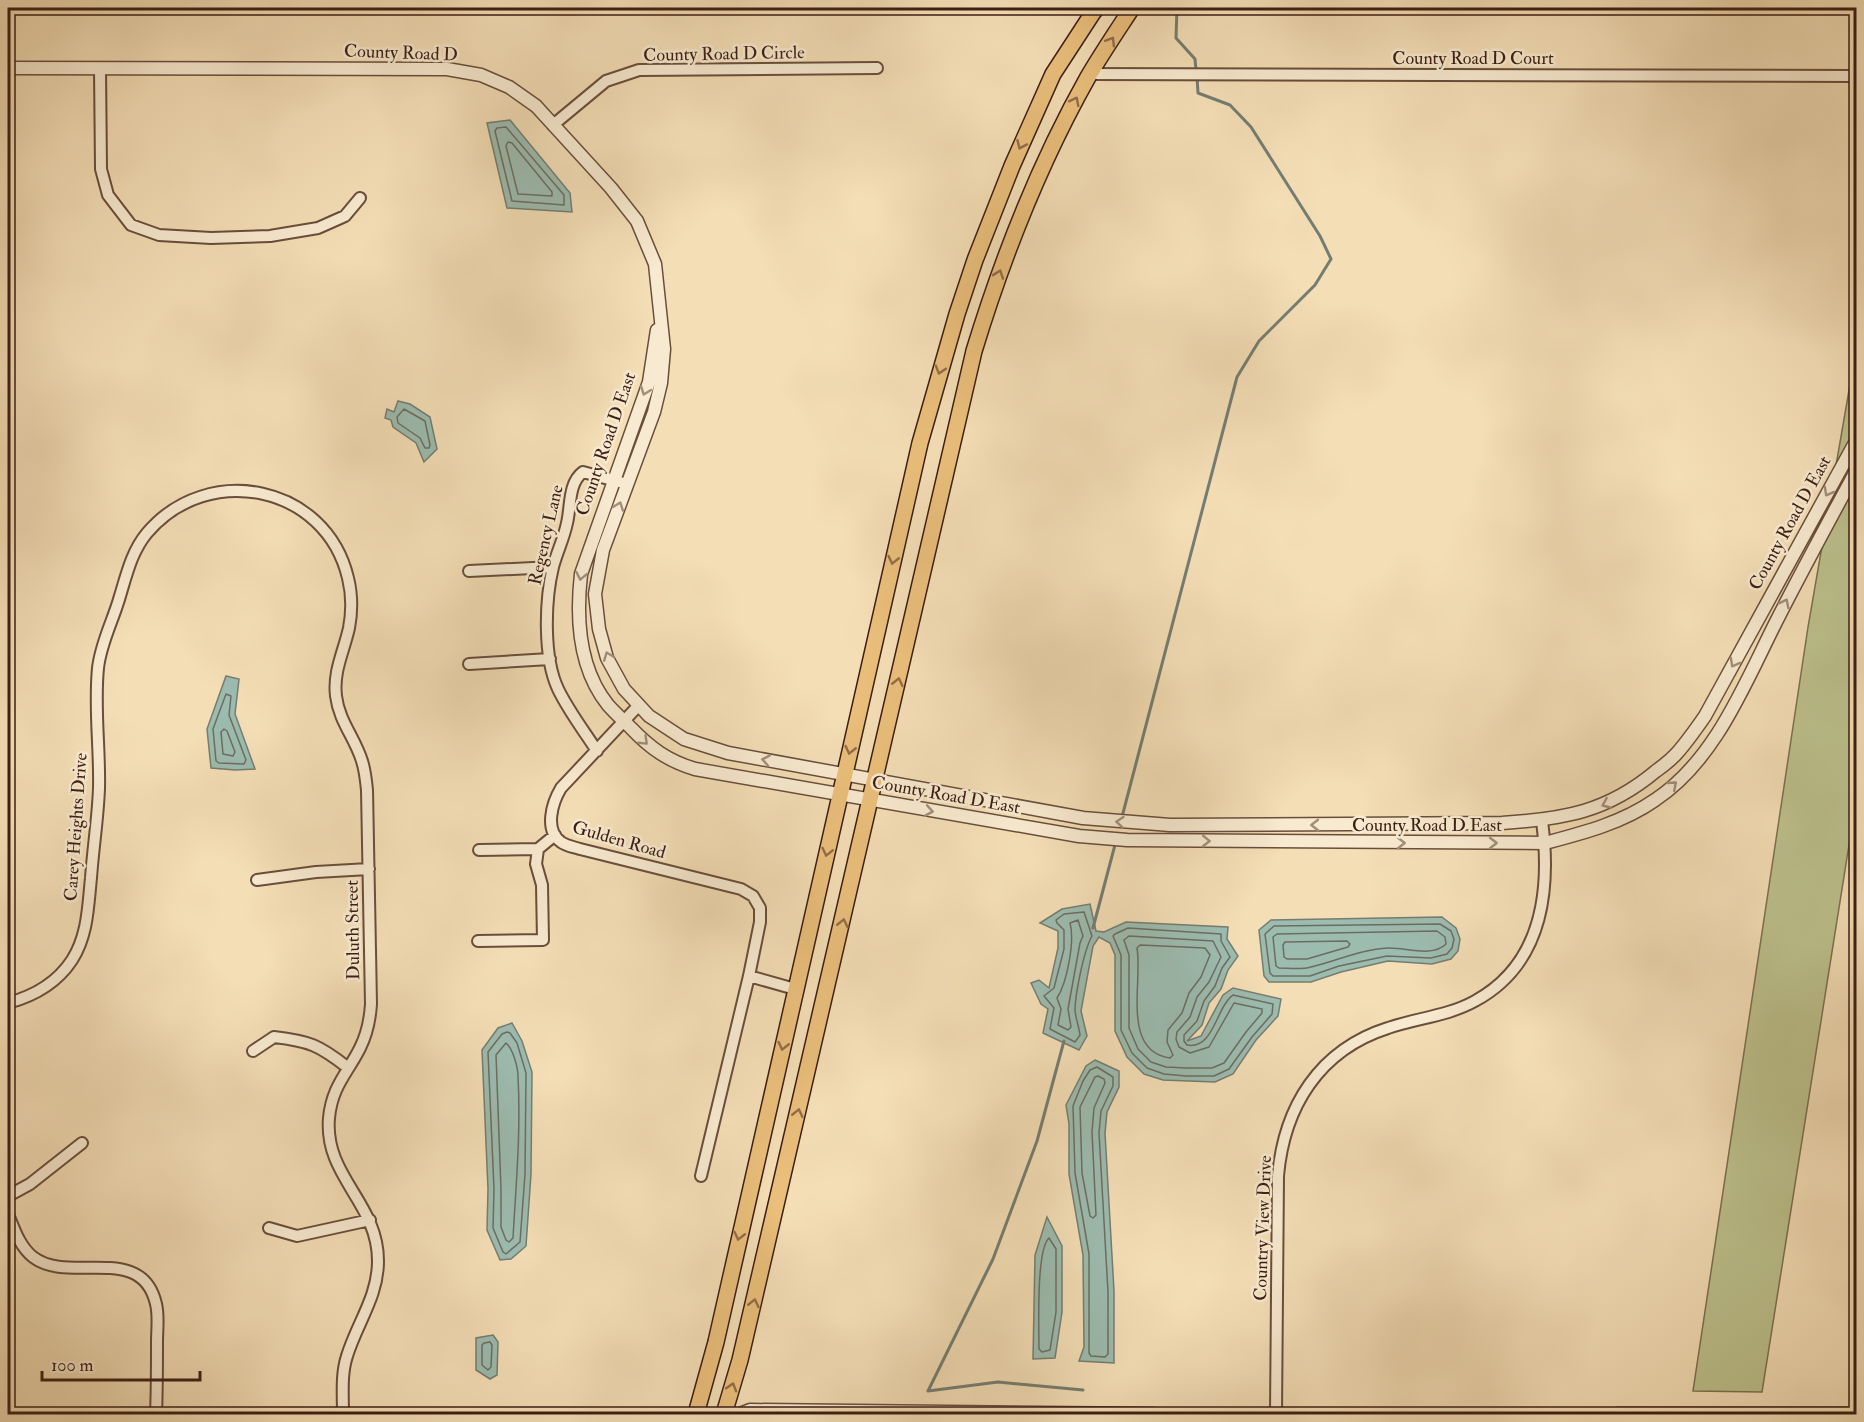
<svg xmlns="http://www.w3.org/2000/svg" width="1864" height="1422" viewBox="0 0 1864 1422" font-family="'IM FELL Double Pica',serif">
  <rect width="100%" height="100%" fill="#f4deb6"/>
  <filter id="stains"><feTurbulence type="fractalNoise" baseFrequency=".00333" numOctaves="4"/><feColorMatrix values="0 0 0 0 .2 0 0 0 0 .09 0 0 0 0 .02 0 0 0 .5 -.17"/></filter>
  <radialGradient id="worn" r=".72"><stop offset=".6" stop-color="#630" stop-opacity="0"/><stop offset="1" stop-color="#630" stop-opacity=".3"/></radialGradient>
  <!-- green -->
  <path fill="#bcc18d" stroke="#7c7050" stroke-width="1.5" d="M 1856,350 L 1856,801 L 1762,1392 L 1693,1391 L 1808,627 Z"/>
  <!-- water -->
  <path fill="#9cbcb0" stroke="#757d72" stroke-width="1.5" d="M 510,120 L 570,193 L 572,212 L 507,208 L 487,123 Z
    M 398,401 L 410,404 L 430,417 L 437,449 L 424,462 L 416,443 L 393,427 L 391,420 L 385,418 L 387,409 L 394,412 Z
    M 226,676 L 239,679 L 235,714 L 255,769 L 235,770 L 211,768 L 207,729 Z
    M 1090,904 L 1096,931 L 1104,932 L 1126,922 L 1228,927 L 1227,939 L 1238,956 L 1228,970 L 1221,989 L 1209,1003 L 1202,1025 L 1187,1041 L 1201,1036 L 1223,995 L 1233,988 L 1281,999 L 1278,1016 L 1256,1040 L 1233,1074 L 1215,1082 L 1163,1080 L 1144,1074 L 1127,1057 L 1115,1031 L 1115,955 L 1110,943 L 1099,937 L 1093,946 L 1081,1011 L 1087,1036 L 1079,1050 L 1043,1033 L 1048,1009 L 1041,1004 L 1031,983 L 1039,980 L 1049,988 L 1058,948 L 1058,931 L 1040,923 L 1062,909 Z
    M 1442,917 L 1456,928 L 1460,939 L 1458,951 L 1451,959 L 1432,964 L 1388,961 L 1341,972 L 1311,982 L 1269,982 L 1264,976 L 1259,930 L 1271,920 Z
    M 512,1023 L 522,1041 L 532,1072 L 531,1174 L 526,1246 L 511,1259 L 500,1260 L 487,1230 L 488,1189 L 482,1050 L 498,1028 Z
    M 1095,1060 L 1119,1071 L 1119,1087 L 1107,1112 L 1105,1133 L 1114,1291 L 1114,1363 L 1079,1361 L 1084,1347 L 1083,1255 L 1069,1174 L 1069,1124 L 1066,1105 L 1086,1066 Z
    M 1047,1217 L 1062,1246 L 1062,1312 L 1055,1358 L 1033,1359 L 1035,1255 Z
    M 493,1335 L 498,1342 L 497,1375 L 490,1379 L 476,1370 L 476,1338 Z"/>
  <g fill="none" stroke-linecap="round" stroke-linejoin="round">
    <!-- shore -->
    <path stroke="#6c6d62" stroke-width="1.5" d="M 506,127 L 564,195 L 564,205 L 512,201 L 495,131 L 497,128 Z
      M 508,142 L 512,143 L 552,192 L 552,196 L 518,194 L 506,146 Z
      M 404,409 L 425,421 L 430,445 L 429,448 L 425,448 L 420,438 L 398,423 L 397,417 Z
      M 226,694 L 231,696 L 229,715 L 246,760 L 244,764 L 219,763 L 216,761 L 213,729 Z
      M 224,729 L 227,731 L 235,752 L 233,756 L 223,754 L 221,732 Z
      M 1084,912 L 1092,936 C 1084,950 1075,994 1075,1011 C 1076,1019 1079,1027 1080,1035 L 1075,1042 L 1050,1029 L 1054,1008 L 1044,996 L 1054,988 L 1064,949 L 1064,930 L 1057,923 L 1056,920 L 1064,914 Z
      M 1078,920 L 1083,936 L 1080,943 L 1068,1009 L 1071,1027 L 1068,1030 L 1058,1025 L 1061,1009 L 1057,998 C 1067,983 1075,941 1070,923 Z
      M 1440,924 L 1451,931 L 1454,939 L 1452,948 L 1447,954 L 1431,958 L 1387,956 L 1339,966 L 1310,976 L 1273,976 L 1270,973 L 1265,934 L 1274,926 Z
      M 1128,928 L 1221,934 L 1221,941 L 1230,957 L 1222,968 L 1215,986 L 1204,1001 L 1197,1021 L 1184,1035 L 1184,1041 L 1187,1045 C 1214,1050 1216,1007 1233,995 L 1273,1004 L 1272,1014 L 1252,1037 L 1229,1069 L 1214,1076 L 1186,1076 L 1164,1074 L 1147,1068 L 1132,1053 L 1121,1030 L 1121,955 L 1113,936 L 1115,934 Z
      M 1437,931 L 1445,937 L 1446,944 C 1432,958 1405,947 1388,948 C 1362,949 1336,961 1311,967 C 1301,970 1289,968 1279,968 L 1276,966 L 1273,937 L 1277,934 Z
      M 1129,936 L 1213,941 L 1221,957 L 1209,982 L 1197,997 L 1190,1017 L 1177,1032 L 1176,1039 L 1179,1047 L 1190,1053 L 1209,1047 L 1234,1003 L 1262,1009 L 1262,1013 L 1246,1032 L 1224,1063 L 1212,1068 L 1186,1068 L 1166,1067 L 1151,1062 L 1138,1049 L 1129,1028 L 1129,955 L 1124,940 Z
      M 1347,941 L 1350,944 L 1348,947 L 1307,959 L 1287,959 L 1284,957 L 1283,945 L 1285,942 Z
      M 1140,945 L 1205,948 L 1210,955 L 1201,977 L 1189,993 L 1182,1013 L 1168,1030 L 1167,1042 L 1173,1055 L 1170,1058 C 1121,1051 1143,982 1137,948 Z
      M 507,1032 L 510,1033 L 517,1043 L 526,1073 L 525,1174 L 520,1242 L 506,1254 L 503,1252 L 493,1228 L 494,1189 L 488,1052 L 502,1034 Z
      M 506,1043 C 513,1049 518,1067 518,1077 C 521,1130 516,1185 513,1238 L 509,1242 L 506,1240 L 501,1227 L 501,1189 L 496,1055 Z
      M 1097,1067 L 1113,1077 L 1113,1086 L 1101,1111 L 1099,1133 L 1108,1292 L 1108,1354 L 1105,1357 L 1091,1356 L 1089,1353 L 1089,1254 L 1075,1173 L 1073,1106 L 1083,1081 L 1090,1070 Z
      M 1098,1076 L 1104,1079 L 1105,1083 L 1094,1108 L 1092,1132 L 1096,1215 L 1093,1218 L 1090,1216 L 1082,1173 L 1080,1107 L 1095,1077 Z
      M 1049,1238 L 1056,1249 L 1056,1312 L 1050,1350 L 1042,1352 L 1039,1349 C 1039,1328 1036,1250 1049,1238 Z
      M 490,1342 L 492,1345 L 491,1367 L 488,1370 L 482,1365 L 482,1345 L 484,1343 Z"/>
    <!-- stream -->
    <path stroke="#757d72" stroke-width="3" d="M 1177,8 L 1176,38 L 1195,59 L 1196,70
      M 1122,817 L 1237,377 L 1259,341 L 1315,285 L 1331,259 L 1320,236 L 1251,127 L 1230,105 L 1198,93 L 1197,77
      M 1093,928 L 1116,841
      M 928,1391 L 993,1259 L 1037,1141 L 1064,1041
      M 928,1391 L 998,1382 L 1083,1390"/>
    <!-- minor casing -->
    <g stroke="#694e3c" stroke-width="14">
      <path id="minor" d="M 100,68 L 101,169 L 108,195 L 131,225 L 159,235 L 211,238 L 270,236 L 318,228 L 345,216 L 360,198
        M 1090,74 L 1856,76
        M 553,125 L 606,81 L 639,70 L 877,68
        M 469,571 L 553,567
        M 469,664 L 550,659
        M 639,705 L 561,788 C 552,803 544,830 561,842 C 566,846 574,847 580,849 L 741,889 L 753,896 L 760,908 L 760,922 L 749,976 L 701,1176
        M 597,751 C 584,731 568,710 558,689 C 543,657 545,600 553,567 C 557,552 564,538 567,523 C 571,507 568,483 583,472 L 627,484
        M 479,850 L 538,849
        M 257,880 L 316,872 L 369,869
        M 478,941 L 543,940 L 542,885 L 536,864 L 538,849 L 555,835
        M 749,976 L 795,989
        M 8,1003 C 34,996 57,983 72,960 C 88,935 88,906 91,878 C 93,848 98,818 99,788 C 100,748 94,708 98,668 C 101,642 113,621 120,596 C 127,573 132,551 147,533 C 208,461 326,485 348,578 C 352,594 352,612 349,628 C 344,651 333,671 336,696 C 339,721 355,738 362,761 C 365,770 366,780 367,790 L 371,1004 C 370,1020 367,1034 360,1048 C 347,1074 332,1086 329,1118 C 324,1177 378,1202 378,1261 C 378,1297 357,1323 347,1356 C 341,1374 343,1395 343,1414
        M 253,1051 L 274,1037 C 309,1041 319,1045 347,1067
        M 8,1196 L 30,1184 L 82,1143
        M 8,1214 C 14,1229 20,1247 33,1257 C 69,1285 142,1242 156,1304 C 159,1316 157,1329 157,1341 C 157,1365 157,1390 156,1414
        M 269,1228 L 297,1236 L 370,1220
        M 1276,1414 L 1278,1176 C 1284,1107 1319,1050 1388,1028 C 1417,1018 1448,1016 1475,1001 C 1543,964 1551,890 1542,821"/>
    </g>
    <!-- tertiary casing -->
    <g stroke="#694e3c" stroke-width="15">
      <path id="tertiary" d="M 8,68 L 447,69 L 481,75 L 509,87 L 536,106 L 611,188 L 637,221 L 655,264 L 664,349 L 661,383 L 654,412 L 603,550 L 595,594 L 599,629 L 607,658 L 624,689 L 649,716 L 684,739 L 728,753 L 1083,818 L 1170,825 L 1502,823 C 1564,819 1607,812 1656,771 C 1663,766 1671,760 1677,753 C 1687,742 1696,729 1705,716 L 1856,441
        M 657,330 L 649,382 L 581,574 C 576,618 579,669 608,705 C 615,713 623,720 631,728 C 650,748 668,761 695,769 L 1079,836 L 1127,840 L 1545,843 C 1583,833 1622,823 1655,800 C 1717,759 1746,680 1779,616 C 1804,567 1830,519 1856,471
        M 740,1414 L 750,1410 L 1153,1414
        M 1618,1414 L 1856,1414"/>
    </g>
    <!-- primary casing -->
    <g stroke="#3b1e14" stroke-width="18">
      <path id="primary" d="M 696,1414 L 716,1342 L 920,443 L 957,314 L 975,260 L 1012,166 L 1053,74 L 1096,8
        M 724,1414 L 740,1360 L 974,351 C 1003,256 1039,164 1088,77 C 1102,53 1117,31 1132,8"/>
    </g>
    <!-- motorway casing -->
    <g stroke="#3b1e14" stroke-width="21">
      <path id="motorway" d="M 1094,9 L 1095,8"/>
    </g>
    <!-- minor -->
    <use href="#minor" stroke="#f8ead0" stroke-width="10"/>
    <!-- tertiary -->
    <use href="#tertiary" stroke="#f8ead0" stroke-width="12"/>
    <!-- primary -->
    <use href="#primary" stroke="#eabf7b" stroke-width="15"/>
    <!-- motorway -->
    <use href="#motorway" stroke="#eabf7b" stroke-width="18"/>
  </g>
  <!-- one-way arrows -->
  <defs><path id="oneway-chevron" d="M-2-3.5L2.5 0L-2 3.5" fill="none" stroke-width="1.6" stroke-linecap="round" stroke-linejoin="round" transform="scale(1.5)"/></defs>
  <g stroke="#926e48">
    <use href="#oneway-chevron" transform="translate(1111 41) rotate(-58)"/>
    <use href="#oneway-chevron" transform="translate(1075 101) rotate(-63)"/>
    <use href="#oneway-chevron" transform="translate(1021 145) rotate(114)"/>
    <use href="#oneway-chevron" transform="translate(999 274) rotate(-71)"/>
    <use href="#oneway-chevron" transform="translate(940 370) rotate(107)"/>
    <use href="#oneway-chevron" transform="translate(893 560) rotate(103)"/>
    <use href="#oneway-chevron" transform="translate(898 682) rotate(-77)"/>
    <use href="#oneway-chevron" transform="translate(850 750) rotate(103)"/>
    <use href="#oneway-chevron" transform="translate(827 852) rotate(103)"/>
    <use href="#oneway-chevron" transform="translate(843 923) rotate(-77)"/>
    <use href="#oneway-chevron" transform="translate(783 1046) rotate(103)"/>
    <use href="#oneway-chevron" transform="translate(798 1113) rotate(-77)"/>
    <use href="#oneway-chevron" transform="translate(739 1236) rotate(103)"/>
    <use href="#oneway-chevron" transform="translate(754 1303) rotate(-77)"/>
    <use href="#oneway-chevron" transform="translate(732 1387) rotate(-73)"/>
  </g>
  <g stroke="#a38e7b">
    <use href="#oneway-chevron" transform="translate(645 391) rotate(110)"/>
    <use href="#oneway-chevron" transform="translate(1828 492) rotate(119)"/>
    <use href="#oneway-chevron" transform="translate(619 506) rotate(-70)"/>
    <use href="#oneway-chevron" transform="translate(581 576) rotate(101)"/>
    <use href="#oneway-chevron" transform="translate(1785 603) rotate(-63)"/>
    <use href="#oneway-chevron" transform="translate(608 656) rotate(-111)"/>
    <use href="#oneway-chevron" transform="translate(1734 663) rotate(119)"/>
    <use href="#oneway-chevron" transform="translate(644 741) rotate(44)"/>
    <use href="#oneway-chevron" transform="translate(766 760) rotate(-170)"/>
    <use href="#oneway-chevron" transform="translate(1673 785) rotate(-41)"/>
    <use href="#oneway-chevron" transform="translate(1606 804) rotate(157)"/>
    <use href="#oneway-chevron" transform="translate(929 811) rotate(10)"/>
    <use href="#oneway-chevron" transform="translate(1120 822) rotate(-175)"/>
    <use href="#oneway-chevron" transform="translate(1315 825) rotate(180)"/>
    <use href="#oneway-chevron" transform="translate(1206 841) rotate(1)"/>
    <use href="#oneway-chevron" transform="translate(1401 843)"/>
    <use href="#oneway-chevron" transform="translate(1493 843)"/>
  </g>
  <g text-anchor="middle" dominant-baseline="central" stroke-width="5" stroke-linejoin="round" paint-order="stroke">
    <!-- street labels -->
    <g font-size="18" fill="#3b1e14" stroke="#f8ead0">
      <text transform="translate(401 53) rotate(2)">County Road D</text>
      <text transform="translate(724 54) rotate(-1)">County Road D Circle</text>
      <text x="1473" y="58">County Road D Court</text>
      <text transform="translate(606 444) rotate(-71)">County Road D East</text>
      <text transform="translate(1790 523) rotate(-61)">County Road D East</text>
      <text transform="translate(546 535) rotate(-77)">Regency Lane</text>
      <text transform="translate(946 795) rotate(10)">County Road D East</text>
      <text x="1427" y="825">County Road D East</text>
      <text transform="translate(76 827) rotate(-86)">Carey Heights Drive</text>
      <text transform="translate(619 840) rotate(16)">Gulden Road</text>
      <text transform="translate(353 930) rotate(-91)">Duluth Street</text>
      <text transform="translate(1263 1228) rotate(-88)">Country View Drive</text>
    </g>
  </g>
  <!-- margin -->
  <rect width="1864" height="1422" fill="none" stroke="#f4deb6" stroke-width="30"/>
  <rect x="9" y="9" width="1846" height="1404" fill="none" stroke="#3b1e14" stroke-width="3"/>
  <rect x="15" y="15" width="1834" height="1392" fill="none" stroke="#3b1e14" stroke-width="1.5"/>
  <!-- scale -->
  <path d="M42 1371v9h158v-9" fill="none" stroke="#3b1e14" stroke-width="3"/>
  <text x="51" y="1371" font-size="18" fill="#3b1e14" stroke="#f8ead0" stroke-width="4.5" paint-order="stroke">100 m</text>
  <rect width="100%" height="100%" filter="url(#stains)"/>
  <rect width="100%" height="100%" fill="url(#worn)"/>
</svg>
